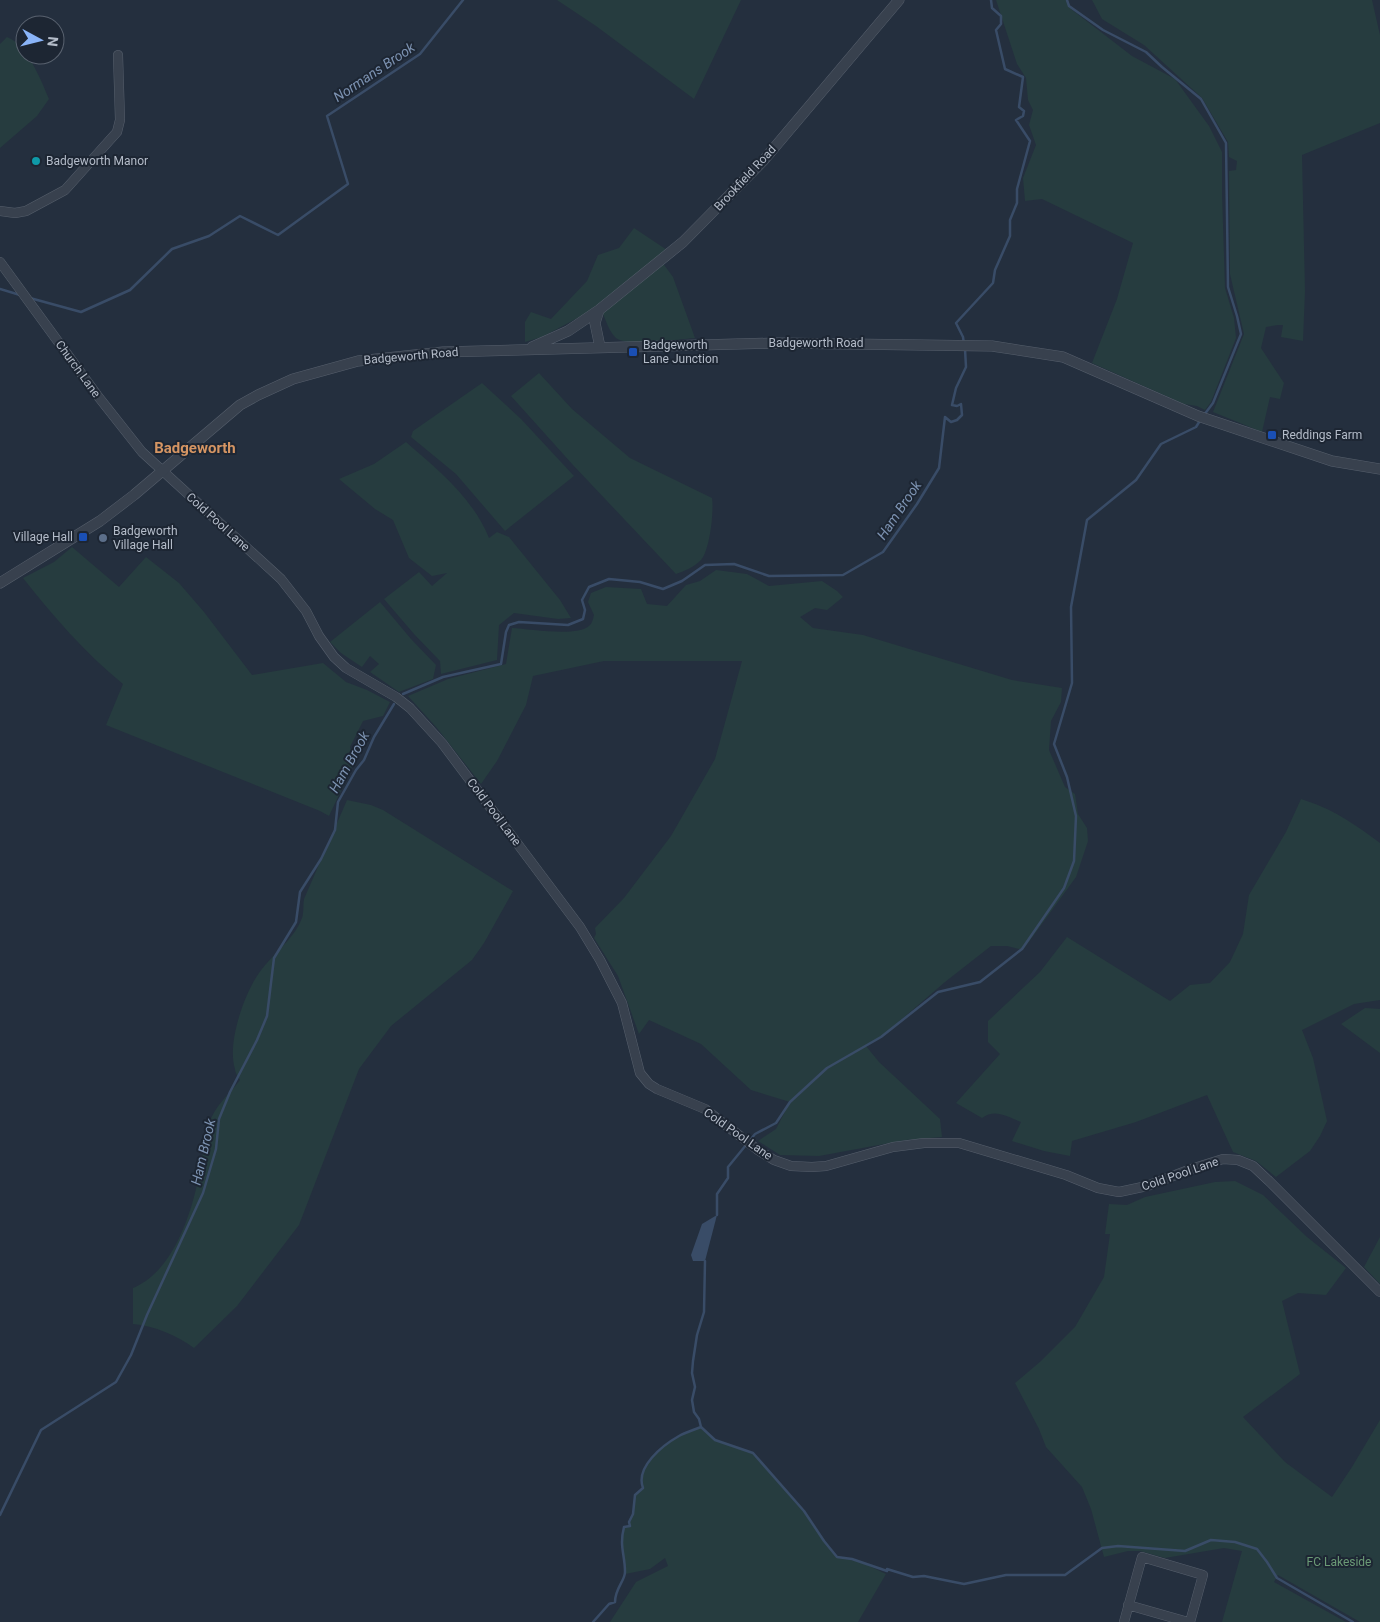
<svg xmlns="http://www.w3.org/2000/svg" width="1380" height="1622" viewBox="0 0 1380 1622" font-family="Roboto,sans-serif">
  <rect width="100%" height="100%" fill="#242f3e"/>
  <!-- green -->
  <path fill="#263c3f" d="M 557,0 L 741,0 L 694,99 L 596,26 Z
    M 996,0 L 1068,0 L 1071,9 L 1132,56 L 1175,79 L 1209,126 L 1222,152 L 1222,193 L 1225,288 L 1234,318 L 1236,338 L 1211,402 L 1205,410 L 1197,406 L 1184,404 L 1092,363 L 1117,299 L 1133,243 L 1042,199 L 1025,201 L 1023,178 L 1036,145 L 1029,125 L 1033,110 L 1028,100 L 1026,78 L 1017,64 Z
    M 1092,0 L 1372,0 L 1380,35 L 1380,123 L 1302,155 L 1305,291 L 1303,341 L 1281,337 L 1283,325 L 1278,325 L 1266,327 L 1261,348 L 1284,383 L 1280,399 L 1270,397 L 1262,432 L 1213,412 L 1244,334 L 1230,274 L 1229,171 L 1236,170 L 1237,161 L 1229,157 L 1228,142 L 1202,98 L 1144,45 L 1102,19 Z
    M 7,37 C 27,44 41,80 49,99 L 37,116 L 0,148 L 0,44 Z
    M 634,228 L 667,250 L 659,258 L 673,277 L 695,338 C 679,339 624,348 615,337 C 608,330 604,315 600,306 L 542,337 L 525,342 L 525,322 L 531,312 L 551,319 L 587,281 L 598,255 L 619,248 Z
    M 539,373 L 572,409 L 630,458 L 712,498 C 714,511 710,550 701,560 C 694,567 685,571 676,574 L 573,465 L 511,396 Z
    M 482,383 L 521,419 L 574,476 L 505,531 L 456,474 L 411,437 L 413,431 Z
    M 406,442 C 438,470 473,498 489,538 L 497,532 L 509,537 L 560,600 L 571,618 L 558,619 L 514,613 L 499,625 L 497,660 L 441,674 L 440,661 L 414,634 L 384,599 L 419,572 L 432,586 L 447,573 L 432,576 L 409,558 L 393,520 L 375,509 L 339,479 L 374,464 Z
    M 72,547 L 119,587 L 146,557 L 179,583 L 204,612 L 252,675 L 323,663 L 346,682 L 367,690 L 390,702 L 383,716 L 363,721 L 350,747 L 355,761 L 329,816 L 320,811 L 106,725 L 123,684 C 85,653 53,616 23,578 L 54,562 Z
    M 716,570 L 747,574 L 769,586 L 822,581 L 837,591 L 843,597 L 827,610 L 815,608 L 800,617 L 813,628 L 863,635 L 1012,680 L 1062,688 L 1061,702 L 1051,721 L 1049,750 L 1065,787 L 1075,794 L 1078,814 L 1087,828 L 1088,841 L 1076,877 L 1023,950 L 1007,946 L 991,946 L 945,982 L 881,1037 L 866,1046 L 879,1062 L 940,1119 L 942,1137 L 906,1140 L 819,1156 L 780,1155 L 758,1141 L 776,1129 L 790,1102 L 751,1090 L 701,1044 L 649,1020 L 639,1034 L 618,976 L 594,938 L 596,934 L 595,928 L 624,898 L 671,836 L 715,759 L 742,661 L 604,661 L 533,676 L 526,705 L 497,761 L 481,784 L 437,728 L 408,696 L 448,679 L 506,664 L 512,628 C 529,629 577,637 589,626 C 592,624 593,619 594,615 L 588,602 L 591,593 L 606,587 L 641,589 L 647,604 L 667,606 L 686,585 L 700,581 Z
    M 380,602 L 411,639 L 436,665 L 433,679 L 399,692 L 370,672 L 379,664 L 370,656 L 362,667 L 341,653 L 330,642 Z
    M 1301,799 C 1333,809 1353,823 1380,843 L 1380,1000 L 1354,1004 L 1302,1030 L 1313,1058 L 1327,1121 L 1320,1136 L 1310,1151 L 1276,1177 L 1256,1161 L 1233,1152 L 1207,1095 L 1136,1122 L 1072,1141 L 1070,1156 L 1044,1151 L 1012,1141 L 1021,1122 C 1008,1117 995,1108 982,1118 L 956,1103 L 1000,1054 L 988,1042 L 988,1021 L 1040,972 L 1067,937 L 1170,1001 L 1190,985 L 1210,983 L 1230,962 L 1243,934 L 1249,895 L 1286,832 Z
    M 347,800 L 371,805 L 383,810 L 513,891 L 484,943 L 472,960 L 391,1026 L 359,1069 L 299,1225 L 237,1306 L 194,1348 C 176,1335 155,1326 133,1324 L 133,1288 C 172,1272 190,1218 198,1180 C 202,1163 203,1144 208,1127 C 214,1106 228,1096 240,1080 C 238,1076 235,1073 235,1069 C 227,1044 243,998 257,976 C 269,957 294,940 302,918 C 304,913 303,905 304,899 Z
    M 1365,1008 L 1380,1009 L 1380,1053 L 1341,1024 Z
    M 1235,1181 L 1263,1195 L 1307,1237 L 1346,1268 L 1326,1295 L 1298,1293 L 1282,1301 L 1300,1374 L 1243,1417 L 1285,1462 L 1332,1497 L 1352,1467 L 1380,1420 L 1380,1622 L 1360,1622 L 1278,1575 L 1274,1582 L 1346,1622 L 1222,1622 L 1242,1551 L 1224,1548 L 1165,1558 L 1140,1551 L 1128,1551 L 1104,1557 L 1091,1509 L 1082,1487 L 1046,1447 L 1039,1429 L 1015,1383 L 1041,1361 L 1075,1327 L 1104,1277 L 1110,1234 L 1105,1234 L 1109,1204 L 1127,1205 L 1145,1197 L 1215,1182 Z
    M 1380,1237 L 1380,1284 L 1364,1267 Z
    M 701,1427 L 715,1440 L 753,1453 L 804,1511 L 837,1557 L 861,1562 L 886,1574 L 858,1622 L 610,1622 L 636,1582 L 668,1566 L 665,1558 L 650,1569 L 625,1574 C 624,1557 620,1545 624,1527 L 630,1526 L 629,1522 L 633,1514 L 635,1495 L 643,1488 C 636,1467 663,1445 679,1436 C 686,1432 694,1430 701,1427 Z"/>
  <!-- water -->
  <path fill="#394c67" d="M 717,1215 L 705,1261 L 693,1261 L 691,1255 L 702,1224 Z"/>
  <g fill="none" stroke-linecap="round" stroke-linejoin="round">
    <!-- stream -->
    <path stroke="#394c67" stroke-width="2.5" d="M 1067,0 L 1069,6 L 1103,30 L 1146,52 L 1162,67 L 1201,99 L 1226,143 L 1228,287 L 1237,316 L 1241,334 L 1213,403 L 1204,415
      M 0,289 L 20,295
      M 30,298 L 81,312 L 130,290 L 172,249 L 209,236 L 240,216 L 278,235 L 348,184 L 327,116 L 420,54 L 463,0
      M 964,344 L 963,337 L 956,323 L 993,283 L 995,270 L 1010,236 L 1010,220 L 1017,203 L 1017,189 L 1030,141 L 1016,120 L 1023,116 L 1024,111 L 1019,107 L 1023,77 L 1005,69 L 996,30 L 1001,24 L 1001,16 L 992,8 L 991,0
      M 403,694 L 443,677 L 501,664 L 506,632 L 509,625 L 519,622 L 568,625 L 583,619 L 585,610 L 582,600 L 589,587 L 609,579 L 640,582 L 663,589 L 682,581 L 705,565 L 734,564 L 769,576 L 843,575 L 883,552 L 917,504 L 939,468 L 945,417 L 951,422 L 957,420 L 962,415 L 961,404 L 957,406 L 952,405 L 956,388 L 966,367 L 965,349
      M 717,1215 L 717,1194 L 728,1178 L 728,1167 L 755,1134 L 776,1123 L 790,1102 L 827,1068 L 881,1037 L 938,992 L 980,982 L 1022,949 L 1064,888 L 1074,861 L 1076,816 L 1067,777 L 1054,744 L 1072,683 L 1071,607 L 1087,520 L 1136,480 L 1161,444 L 1196,427 L 1201,419
      M 705,1261 L 704,1312 L 697,1335 L 693,1361 L 692,1373 L 695,1387 L 692,1400 L 694,1412 L 699,1419 L 701,1427 L 715,1440 L 753,1453 L 804,1511 L 824,1541 L 837,1557 L 852,1559 L 887,1571 L 887,1569 L 913,1577 L 924,1576 L 964,1584 L 1006,1575 L 1065,1575 L 1102,1548 L 1118,1546 L 1185,1551 L 1211,1540 L 1235,1542 L 1257,1549 L 1267,1562 L 1277,1578 L 1353,1622
      M 0,1515 L 41,1430 L 116,1382 L 131,1355 L 147,1315 L 203,1193 L 216,1149 L 219,1119 L 230,1092 L 257,1040 L 267,1016 L 274,958 L 296,922 L 300,892 L 321,859 L 335,830 L 338,802 L 356,770 L 364,760 L 374,737 L 394,704
      M 593,1622 L 609,1604 L 615,1602 C 615,1588 625,1581 625,1572 C 625,1554 619,1547 624,1527 L 630,1526 L 629,1522 L 633,1514 L 635,1495 L 643,1488 C 635,1467 663,1445 679,1436 C 686,1432 694,1430 701,1427"/>
    <!-- minor casing -->
    <g stroke="#565f6c" stroke-width="10">
      <path id="minor" d="M 0,211 L 15,213 L 26,211 L 65,190 L 117,132 L 120,120 L 118,55
        M 0,262 L 97,395 L 142,452 L 281,579 L 306,611 L 319,636 L 334,657 L 346,668 L 396,697 L 410,708 L 442,743 L 580,927 L 600,960 L 622,1003 L 640,1073 L 649,1084 L 657,1089 L 705,1109 L 758,1150 L 774,1160 L 791,1166 L 812,1167 L 826,1166 L 893,1147 L 924,1143 L 959,1143 L 1066,1175 L 1098,1188 L 1119,1192 L 1147,1186 L 1191,1169 L 1223,1159 L 1238,1160 L 1253,1166 L 1269,1181 L 1380,1292
        M 1128,1605 L 1188,1622
        M 1124,1622 L 1142,1557 L 1203,1575 L 1190,1622"/>
    </g>
    <!-- tertiary casing -->
    <g stroke="#565f6c" stroke-width="11">
      <path id="tertiary" d="M 599,310 L 595,323 L 600,347
        M 532,347 L 568,331 L 599,310 L 683,242 L 763,161 L 899,0
        M 0,583 L 100,521 L 134,495 L 240,405 L 258,395 L 293,379 L 358,361 L 443,352 L 776,343 L 992,346 L 1063,357 L 1198,416 L 1332,461 L 1380,469"/>
    </g>
    <!-- minor -->
    <use href="#minor" stroke="#38414e" stroke-width="9"/>
    <!-- tertiary -->
    <use href="#tertiary" stroke="#38414e" stroke-width="10"/>
  </g>
  <!-- markers -->
  <circle fill="#0f9aa8" stroke="#1d2633" stroke-width="2" cx="36" cy="161" r="5"/>
  <g fill="#1a4fb4" stroke="#1d2633" stroke-width="2">
    <rect x="628" y="347" width="10" height="10" rx="2.5"/>
    <rect x="1267" y="430" width="10" height="10" rx="2.5"/>
    <rect x="78" y="532" width="10" height="10" rx="2.5"/>
  </g>
  <circle fill="#5c6f8a" stroke="#1d2633" stroke-width="2" cx="103" cy="538" r="5"/>
  <g text-anchor="middle" dominant-baseline="central" stroke-width="4" stroke-linejoin="round" paint-order="stroke">
    <!-- poi labels -->
    <g font-size="12" fill="#b4bcc9" stroke="#1d2633" text-anchor="start">
      <text x="46" y="161">Badgeworth Manor</text>
      <text x="643" y="345">Badgeworth<tspan x="643" dy="14">Lane Junction</tspan></text>
      <text x="1282" y="435">Reddings Farm</text>
      <text x="113" y="531">Badgeworth<tspan x="113" dy="14">Village Hall</tspan></text>
      <text x="73" y="537" text-anchor="end">Village Hall</text>
    </g>
    <!-- street labels -->
    <g font-size="12" fill="#b4bcc9" stroke="#1d2633">
      <text transform="translate(745 178) rotate(-47)">Brookfield Road</text>
      <text x="816" y="343">Badgeworth Road</text>
      <text transform="translate(411 356) rotate(-5)">Badgeworth Road</text>
      <text transform="translate(78 369) rotate(54)">Church Lane</text>
      <text transform="translate(218 522) rotate(42)">Cold Pool Lane</text>
      <text transform="translate(494 812) rotate(53)">Cold Pool Lane</text>
      <text transform="translate(738 1134) rotate(35)">Cold Pool Lane</text>
      <text transform="translate(1180 1174) rotate(-19)">Cold Pool Lane</text>
    </g>
    <!-- park labels -->
    <g font-size="12" fill="#6b9a76" stroke="#1d2633">
      <text x="1339" y="1562">FC Lakeside</text>
    </g>
    <!-- water labels -->
    <g font-size="14" font-style="italic" fill="#7c92b1" stroke="#1d2633">
      <text transform="translate(374 72) rotate(-34)">Normans Brook</text>
      <text transform="translate(899 510) rotate(-56)">Ham Brook</text>
      <text transform="translate(349 762) rotate(-61)">Ham Brook</text>
      <text transform="translate(203 1152) rotate(-77)">Ham Brook</text>
    </g>
    <!-- quarter labels -->
    <g font-size="15" font-weight="bold" fill="#d59563" stroke="#1d2633">
      <text x="195" y="448">Badgeworth</text>
    </g>
  </g>
  <!-- north arrow -->
  <g transform="translate(40 40) rotate(97)"><circle r="24" fill="#1d2633" stroke="#59626f"/>
  <path d="M0-4L9 19L0 12L-9 19Z" fill="#8ab4f8"/>
  <text y="-8" font-size="14" font-weight="bold" text-anchor="middle" fill="#b4bcc9">N</text>
  </g>
</svg>
